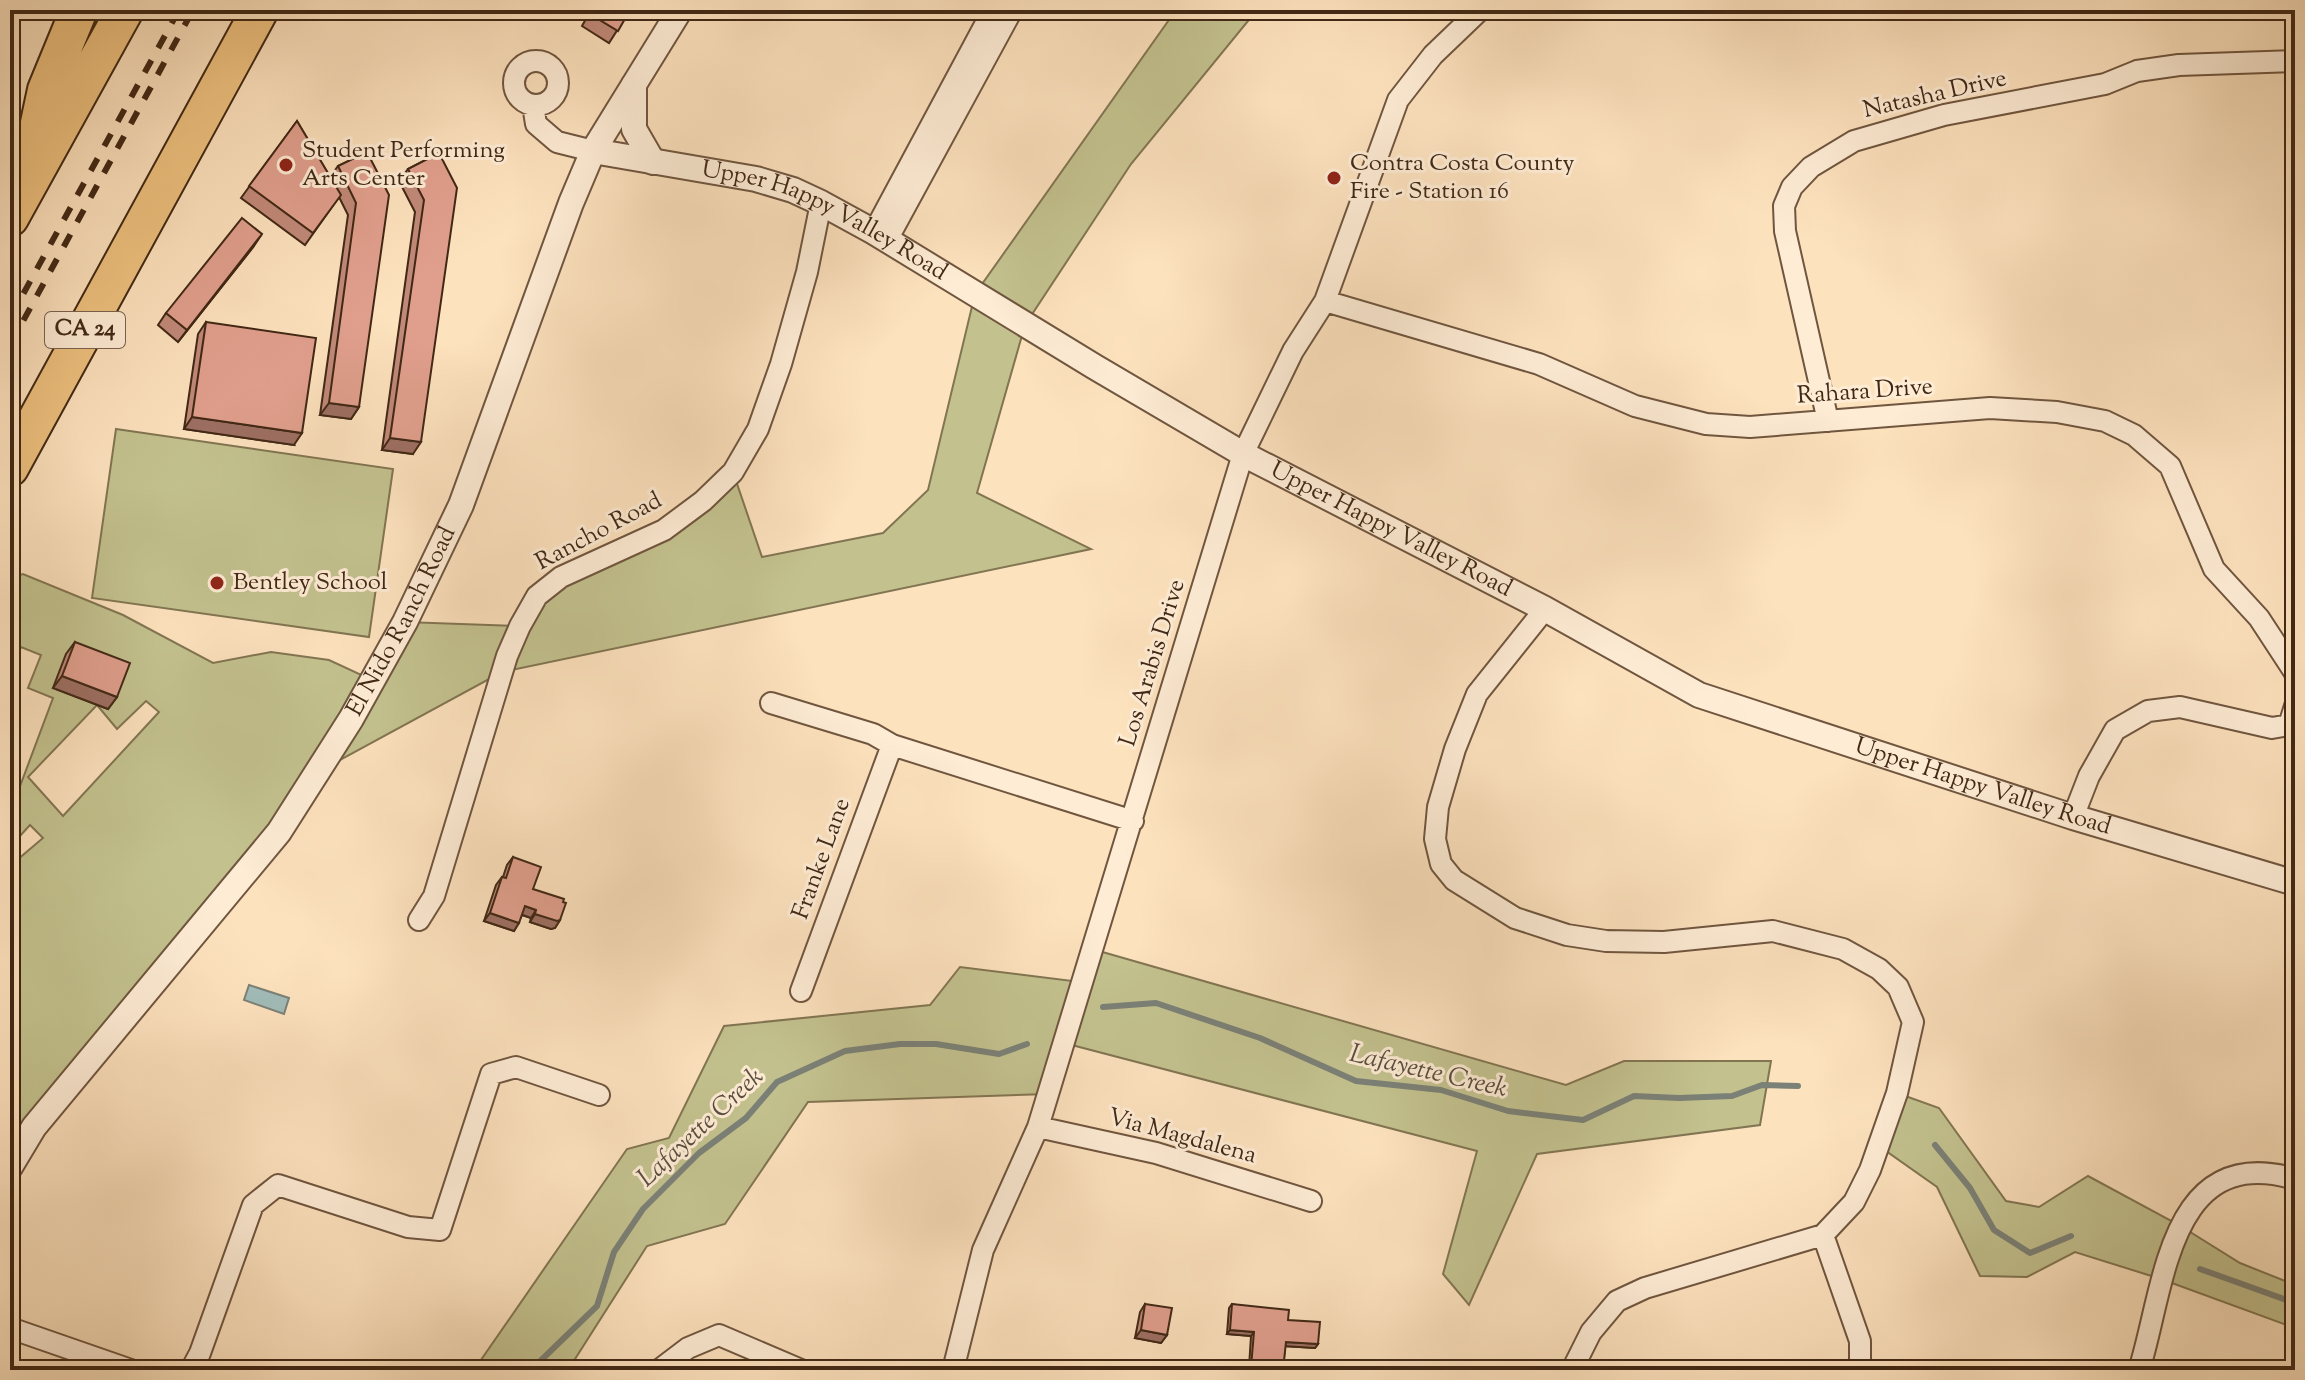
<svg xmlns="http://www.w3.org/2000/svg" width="2305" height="1380" viewBox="0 0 2305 1380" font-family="'Sorts Mill Goudy',serif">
  <rect width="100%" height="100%" fill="#fde2be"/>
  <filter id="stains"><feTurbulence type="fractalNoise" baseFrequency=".0025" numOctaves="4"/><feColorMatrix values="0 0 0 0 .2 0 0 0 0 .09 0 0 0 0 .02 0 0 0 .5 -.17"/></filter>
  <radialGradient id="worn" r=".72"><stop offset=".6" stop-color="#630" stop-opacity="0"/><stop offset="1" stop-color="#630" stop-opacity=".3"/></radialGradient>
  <!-- green -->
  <path fill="#c3c28f" stroke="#827552" stroke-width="2" fill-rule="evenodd" d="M 1176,10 L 1257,10 L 1131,164 L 1025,325 L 977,493 L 1091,549 L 502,672 L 316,773 L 10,1167 L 10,866 L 43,838 L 30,825 L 10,847 L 10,813 L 53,698 L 28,688 L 41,655 L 21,647 L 10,675 L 10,578 L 23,574 L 123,615 L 213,663 L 271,652 L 329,660 L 372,680 L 405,622 L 520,626 L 537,596 L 664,530 L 733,472 L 762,557 L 883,533 L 928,490 L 975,294 ZM 146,701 L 159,712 L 63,816 L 28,777 L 97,705 L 117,729 Z
    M 116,429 L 393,469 L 369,637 L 92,598 Z
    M 1092,949 L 1566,1085 L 1624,1061 L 1771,1061 L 1760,1125 L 1537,1154 L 1469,1305 L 1443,1274 L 1477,1151 L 1064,1043 L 1048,1094 L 808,1102 L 725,1224 L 647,1246 L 568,1370 L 474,1370 L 627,1149 L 669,1138 L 724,1026 L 930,1005 L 960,967 L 1080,982 Z
    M 1897,1093 L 1939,1108 L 2006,1201 L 2039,1207 L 2088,1176 L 2179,1225 L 2240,1263 L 2295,1285 L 2295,1328 L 2161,1279 L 2075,1252 L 2027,1277 L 1980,1276 L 1937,1187 L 1879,1146 Z"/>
  <!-- water -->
  <path fill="#a1bcb9" stroke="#7b8177" stroke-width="2" d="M 249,985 L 289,998 L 284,1014 L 244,1000 Z"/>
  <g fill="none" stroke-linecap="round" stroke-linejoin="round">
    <!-- stream -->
    <path stroke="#7b8177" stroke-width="6" d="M 1103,1007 L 1156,1003 L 1260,1038 L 1356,1081 L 1441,1090 L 1508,1111 L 1583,1120 L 1634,1096 L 1679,1098 L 1732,1096 L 1762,1085 L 1798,1086
      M 1935,1145 L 1970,1188 L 1994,1230 L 2030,1253 L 2071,1236
      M 2200,1269 L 2295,1303
      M 531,1370 L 597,1306 L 614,1252 L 643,1209 L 699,1153 L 746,1118 L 777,1082 L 845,1051 L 900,1044 L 936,1044 L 999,1054 L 1027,1044"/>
    <!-- minor casing -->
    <g stroke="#70563f" stroke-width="24">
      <path id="minor" d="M514 83a22 22 0 1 1 44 0a22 22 0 1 1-44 0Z
        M 533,105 L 536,124 L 557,142 L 593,151
        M 874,232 L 993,10
        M 887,240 L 1012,10
        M 1325,301 L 1539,364 L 1635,406 L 1706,424 L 1750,427 L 1990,408 L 2057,412 L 2105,421 L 2134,435 L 2170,466 L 2214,569 L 2259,618 L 2295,673
        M 1828,421 L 1785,231 L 1784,206 L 1792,187 L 1811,167 L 1854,141 L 1944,115 L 2105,84 L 2137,71 L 2179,65 L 2295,61
        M 1545,609 L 1477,694 L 1455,749 L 1438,807 L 1435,839 L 1441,864 L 1454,880 L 1515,918 L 1567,935 L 1606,941 L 1664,942 L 1773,931 L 1843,949 L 1879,969 L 1898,987 L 1913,1022 L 1897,1093 L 1870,1170 L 1854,1202 L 1823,1235 L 1645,1288 L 1617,1301 L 1591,1332 L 1572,1370
        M 771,703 L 873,734 L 892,745 L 1133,821
        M 2073,817 L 2089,776 L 2115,730 L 2148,711 L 2180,707 L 2272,728 L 2289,725 L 2295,706
        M 419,920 L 434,896 L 507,656 L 520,626 L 537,596 L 561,577 L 664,530 L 703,501 L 733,472 L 758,429 L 781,364 L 807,272 L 821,203
        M 801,991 L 892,745
        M 1038,1127 L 1156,1153 L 1311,1201
        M 1823,1235 L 1860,1341 L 1860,1370
        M 10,1328 L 131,1370
        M 191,1370 L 200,1353 L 253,1205 L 278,1185 L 408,1227 L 440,1230 L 491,1074 L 516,1067 L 599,1095
        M 659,1370 L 688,1348 L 719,1335 L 801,1370
        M 953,1370 L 983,1250 L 1038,1127 L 1243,454 L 1293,351 L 1325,301 L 1398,100 L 1433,55 L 1480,10
        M 2139,1370 C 2165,1288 2168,1142 2295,1179"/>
    </g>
    <!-- tertiary casing -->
    <g stroke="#70563f" stroke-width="28">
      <g id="tertiary">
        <path d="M 634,85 L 634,129 L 653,162"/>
        <path id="s1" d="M 593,151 L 756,179 L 793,190 L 821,203 L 874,232 L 1095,367 L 1243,454 L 1545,609 L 1699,695 L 2073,817 L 2295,883"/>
        <path id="s2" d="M 10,1167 L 34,1127 L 279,832 L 351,719 L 405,622 L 461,505 L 571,203 L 593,151 L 680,10"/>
      </g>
    </g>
    <!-- motorway casing -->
    <g stroke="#412815" stroke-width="40">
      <path id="motorway" d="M 32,156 L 46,90 L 79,10
        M 10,218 L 125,10
        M 10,468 L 260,10"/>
    </g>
    <!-- minor -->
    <use href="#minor" stroke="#feecd5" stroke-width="20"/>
    <!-- tertiary -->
    <use href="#tertiary" stroke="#feecd5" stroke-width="24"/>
    <!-- motorway -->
    <use href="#motorway" stroke="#eec17f" stroke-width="36"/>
    <!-- rail -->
    <path stroke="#412815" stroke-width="6" stroke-dasharray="14 14" stroke-linecap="butt" d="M 10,318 L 179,10
      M 10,345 L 193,10"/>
  </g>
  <!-- wall -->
  <path fill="#c18979" stroke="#412815" stroke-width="2" d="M 591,10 L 630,10 L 609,43 L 582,26 Z
    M 297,121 L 330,177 L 338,166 L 367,152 L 359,407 L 351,419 L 320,415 L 348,215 L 339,197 L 305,245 L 241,198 Z
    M 439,153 L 413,454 L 382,450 L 415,212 L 399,181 L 408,169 Z
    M 254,246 L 178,342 L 158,325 L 166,313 Z
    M 206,322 L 294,445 L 184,429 L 198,334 Z
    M 75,642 L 117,697 L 108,709 L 53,688 L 66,654 Z
    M 513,857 L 533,889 L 560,920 L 555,928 L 551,929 L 530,922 L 531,918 L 522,915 L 514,931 L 484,921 L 496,885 L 502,877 L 503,877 L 507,865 Z
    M 1145,1304 L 1167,1335 L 1161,1343 L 1135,1338 L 1140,1312 Z
    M 1232,1304 L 1288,1320 L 1318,1344 L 1315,1348 L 1285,1346 L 1283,1370 L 1231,1370 L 1234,1366 L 1249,1367 L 1251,1336 L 1227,1334 L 1229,1308 Z"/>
  <!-- shaded-wall -->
  <path fill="#9d6f63" stroke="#412815" stroke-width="2" d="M 262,234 L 254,246 L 178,342 L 187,330 Z
    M 329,403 L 359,407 L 351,419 L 320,415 Z
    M 192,417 L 302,433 L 294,445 L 184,429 Z
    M 390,438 L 421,442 L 413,454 L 382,450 Z
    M 62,676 L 117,697 L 108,709 L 53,688 Z
    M 525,906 L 536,910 L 531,918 L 520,914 Z
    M 490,913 L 519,923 L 514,931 L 484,921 Z
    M 535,914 L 560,920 L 555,928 L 551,929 L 530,922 Z
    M 1141,1330 L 1167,1335 L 1161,1343 L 1135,1338 Z
    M 1230,1330 L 1254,1332 L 1251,1336 L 1227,1334 Z
    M 1286,1342 L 1318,1344 L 1315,1348 L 1283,1346 Z"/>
  <!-- building -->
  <path fill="#e09f8d" stroke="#412815" stroke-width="2" d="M 592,10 L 630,10 L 618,31 L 590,14 Z
    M 297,121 L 341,195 L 313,233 L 249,186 Z
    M 367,152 L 389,195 L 359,407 L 329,403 L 356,203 L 338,166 Z
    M 439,153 L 457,188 L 421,442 L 390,438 L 424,200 L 408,169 Z
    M 242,218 L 262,234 L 187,330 L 166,313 Z
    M 206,322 L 316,338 L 302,433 L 192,417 Z
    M 75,642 L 130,663 L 117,697 L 62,676 Z
    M 513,857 L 541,867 L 533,889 L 564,899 L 563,902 L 566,903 L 560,920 L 557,921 L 535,914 L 536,910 L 525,906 L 519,923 L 490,913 L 502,877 L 506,878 Z
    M 1145,1304 L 1172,1308 L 1167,1335 L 1141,1330 Z
    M 1232,1304 L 1289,1310 L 1288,1320 L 1320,1322 L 1318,1344 L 1286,1342 L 1283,1370 L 1234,1370 L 1234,1366 L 1251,1367 L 1254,1332 L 1230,1330 Z"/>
  <!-- markers -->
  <g fill="#8f2418" stroke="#feecd5" stroke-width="3">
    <circle cx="286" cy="165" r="8"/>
    <circle cx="1334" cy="178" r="8"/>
    <circle cx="217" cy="583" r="8"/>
  </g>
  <g text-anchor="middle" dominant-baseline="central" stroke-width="6" stroke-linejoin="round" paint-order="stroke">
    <!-- shield labels -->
    <rect fill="#feecd5" stroke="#7a634f" stroke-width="2" x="45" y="312" width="80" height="36" rx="6"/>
    <g font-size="22" font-weight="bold" fill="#412815">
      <text x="85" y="330">CA 24</text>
    </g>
    <!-- street labels -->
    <g font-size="24" fill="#412815" stroke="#feecd5">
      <text transform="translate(1935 95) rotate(-13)">Natasha Drive</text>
      <text stroke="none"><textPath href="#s1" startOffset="244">Upper Happy Valley Road</textPath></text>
      <text transform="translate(1865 392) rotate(-4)">Rahara Drive</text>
      <text stroke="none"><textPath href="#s1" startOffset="892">Upper Happy Valley Road</textPath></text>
      <text transform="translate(599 532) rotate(-28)">Rancho Road</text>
      <text stroke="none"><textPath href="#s2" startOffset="674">El Nido Ranch Road</textPath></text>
      <text transform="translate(1153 663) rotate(-73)">Los Arabis Drive</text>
      <text stroke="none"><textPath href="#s1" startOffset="1540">Upper Happy Valley Road</textPath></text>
      <text transform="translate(822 859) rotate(-70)">Franke Lane</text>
      <text transform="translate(1182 1137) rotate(15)">Via Magdalena</text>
    </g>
    <!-- poi labels -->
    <g font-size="24" fill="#412815" stroke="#feecd5" text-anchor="start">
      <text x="302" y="151">Student Performing<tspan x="302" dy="28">Arts Center</tspan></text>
      <text x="1350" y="164">Contra Costa County<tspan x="1350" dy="28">Fire - Station 16</tspan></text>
      <text x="233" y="583">Bentley School</text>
    </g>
    <!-- water labels -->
    <g font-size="26" font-style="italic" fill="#594d3e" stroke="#feecd5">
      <text transform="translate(1428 1072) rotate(13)">Lafayette Creek</text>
      <text transform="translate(701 1128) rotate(-43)">Lafayette Creek</text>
    </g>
  </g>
  <!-- margin -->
  <rect width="2305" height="1380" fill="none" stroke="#fde2be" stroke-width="40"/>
  <rect x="12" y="12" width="2281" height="1356" fill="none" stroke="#412815" stroke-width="4"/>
  <rect x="20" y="20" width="2265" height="1340" fill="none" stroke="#412815" stroke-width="2"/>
  <rect width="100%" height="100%" filter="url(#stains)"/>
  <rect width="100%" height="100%" fill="url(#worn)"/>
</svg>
